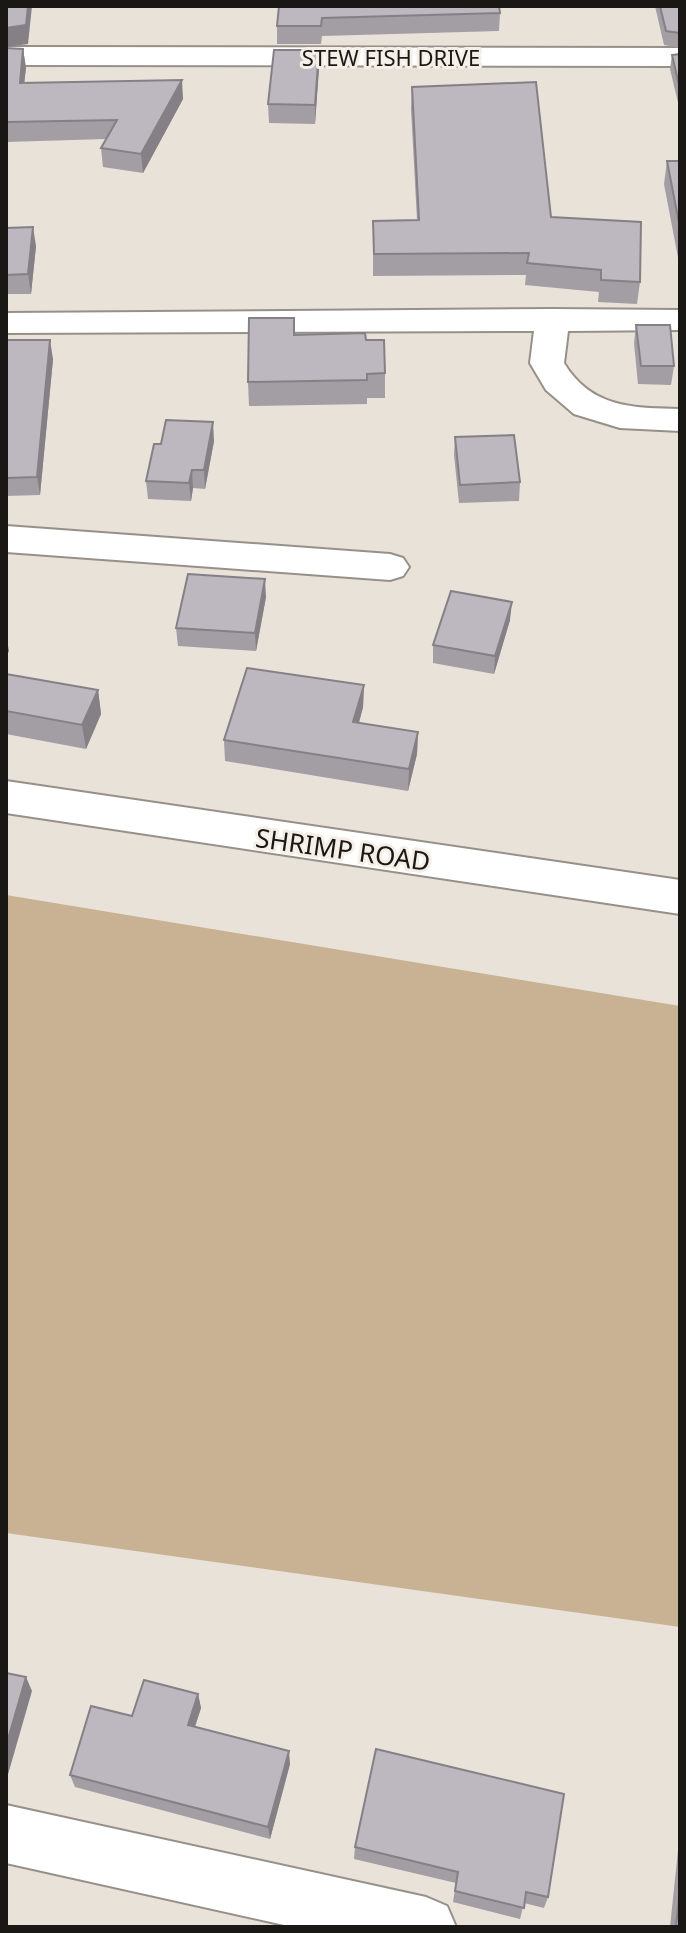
<svg xmlns="http://www.w3.org/2000/svg" width="686" height="1933" viewBox="0 0 686 1933" font-family="'Noto Sans',sans-serif">
  <rect width="100%" height="100%" fill="#e8e2d9"/>
  <!-- green -->
  <path fill="#c9b293" d="M 6,895 L 680,1006 L 680,1627 L 6,1533 Z"/>
  <g fill="none" stroke-linecap="round" stroke-linejoin="round">
    <!-- minor casing -->
    <g stroke="#969089" stroke-width="4">
      <path id="minor" d="M 6,47 L 680,48 L 680,66 L 6,65 Z
        M 552,309 L 680,310 L 680,330 L 568,331 L 564,363 C 591,408 633,408 680,409 L 680,431 L 620,428 L 574,414 L 546,390 L 530,363 L 534,331 L 6,333 L 6,313 Z
        M 6,526 L 390,554 L 403,558 L 409,567 L 403,576 L 390,580 L 6,552 Z
        M 6,781 L 680,880 L 680,914 L 6,813 Z
        M 6,1805 L 426,1897 L 447,1906 L 456,1927 L 293,1927 L 6,1863 Z"/>
    </g>
    <!-- minor -->
    <use href="#minor" fill="#fff" fill-rule="evenodd"/>
  </g>
  <!-- wall -->
  <path fill="#a39da4" d="M 279,6 L 500,13 L 499,31 L 322,36 L 321,44 L 277,44 L 277,26 Z
    M 655,6 L 680,6 L 680,48 L 664,45 Z
    M 6,48 L 23,49 L 26,68 L 24,83 L 183,99 L 143,173 L 103,167 L 101,148 L 106,139 L 6,142 Z
    M 680,54 L 680,111 L 670,69 L 672,55 Z
    M 319,68 L 315,124 L 269,123 L 268,104 Z
    M 412,87 L 551,217 L 640,282 L 637,304 L 598,302 L 599,292 L 525,285 L 526,275 L 373,276 L 373,221 L 417,220 L 411,109 Z
    M 667,161 L 680,161 L 680,268 L 664,184 Z
    M 6,228 L 36,246 L 31,294 L 6,294 Z
    M 636,325 L 674,366 L 671,385 L 638,384 L 634,343 Z
    M 294,335 L 366,340 L 385,373 L 385,398 L 367,398 L 367,404 L 249,406 L 248,382 Z
    M 6,340 L 53,359 L 40,495 L 6,496 Z
    M 455,437 L 520,482 L 519,501 L 459,503 L 454,455 Z
    M 214,441 L 205,489 L 193,488 L 191,501 L 148,499 L 146,481 Z
    M 266,597 L 256,651 L 178,646 L 176,628 Z
    M 510,620 L 494,674 L 433,663 L 433,645 Z
    M 6,674 L 98,690 L 101,714 L 86,749 L 6,734 Z
    M 364,685 L 363,707 L 359,723 L 418,732 L 417,754 L 408,791 L 225,761 L 224,740 Z
    M 198,1694 L 201,1708 L 195,1727 L 290,1764 L 270,1839 L 75,1787 L 70,1775 L 132,1716 Z
    M 376,1749 L 548,1897 L 544,1908 L 524,1903 L 520,1919 L 453,1902 L 456,1883 L 354,1859 L 355,1847 Z
    M 680,1831 L 680,1927 L 670,1927 Z"/>
  <!-- shaded-wall -->
  <path fill="#848086" d="M 28,6 L 32,6 L 28,44 L 6,47 L 6,28 Z
    M 23,49 L 26,68 L 22,102 L 20,83 Z
    M 319,50 L 319,68 L 315,124 L 315,105 Z
    M 182,80 L 183,99 L 143,173 L 141,154 Z
    M 33,227 L 36,246 L 31,294 L 28,274 Z
    M 50,340 L 53,359 L 40,495 L 37,477 Z
    M 213,422 L 214,441 L 205,489 L 204,470 Z
    M 192,470 L 193,488 L 191,501 L 189,483 Z
    M 265,579 L 266,597 L 256,651 L 255,633 Z
    M 512,602 L 510,620 L 494,674 L 495,656 Z
    M 6,636 L 9,651 L 6,657 Z
    M 364,685 L 363,707 L 353,744 L 353,722 Z
    M 98,690 L 101,714 L 86,749 L 82,725 Z
    M 418,732 L 417,754 L 408,791 L 409,769 Z
    M 26,1677 L 32,1691 L 7,1778 L 6,1775 L 6,1746 Z
    M 198,1694 L 201,1708 L 191,1738 L 188,1725 Z
    M 289,1751 L 290,1764 L 270,1839 L 268,1827 Z"/>
  <!-- building -->
  <path fill="#bdb7bf" stroke="#848086" stroke-width="2" d="M 6,6 L 28,6 L 26,25 L 6,28 Z
    M 279,6 L 499,6 L 500,13 L 322,18 L 321,26 L 277,26 Z
    M 660,6 L 680,6 L 680,33 L 666,31 Z
    M 6,48 L 23,49 L 20,83 L 182,80 L 141,154 L 101,148 L 117,120 L 6,122 Z
    M 274,50 L 319,50 L 315,105 L 268,104 Z
    M 680,54 L 680,89 L 672,55 Z
    M 536,82 L 551,217 L 641,222 L 640,282 L 601,280 L 601,270 L 527,263 L 529,253 L 374,254 L 373,221 L 419,220 L 412,87 Z
    M 667,161 L 680,161 L 680,228 Z
    M 33,227 L 28,274 L 6,275 L 6,228 Z
    M 249,318 L 294,318 L 294,335 L 365,333 L 366,340 L 384,340 L 385,373 L 367,374 L 367,380 L 248,382 Z
    M 636,325 L 670,325 L 674,366 L 641,366 Z
    M 6,340 L 50,340 L 37,477 L 6,478 Z
    M 166,420 L 213,422 L 204,470 L 192,470 L 189,483 L 146,481 L 154,444 L 161,444 Z
    M 514,435 L 520,482 L 460,485 L 455,437 Z
    M 188,574 L 265,579 L 255,633 L 176,628 Z
    M 451,591 L 512,602 L 495,656 L 433,645 Z
    M 247,668 L 364,685 L 353,722 L 418,732 L 409,769 L 224,740 Z
    M 6,674 L 98,690 L 82,725 L 6,711 Z
    M 6,1673 L 26,1677 L 6,1746 Z
    M 144,1680 L 198,1694 L 188,1725 L 289,1751 L 268,1827 L 70,1775 L 91,1706 L 132,1716 Z
    M 376,1749 L 564,1794 L 548,1897 L 526,1892 L 524,1908 L 455,1891 L 458,1872 L 355,1847 Z
    M 680,1888 L 680,1927 L 676,1927 Z"/>
  <g text-anchor="middle" dominant-baseline="central" stroke-width="6" stroke-linejoin="round" paint-order="stroke">
    <!-- far-street labels -->
    <g font-size="22" fill="#1a1815" stroke="#f5efe7">
      <text x="391" y="57">STEW FISH DRIVE</text>
    </g>
    <!-- street labels -->
    <g font-size="26" fill="#1a1815" stroke="#f5efe7">
      <text transform="translate(343 849) rotate(8)">SHRIMP ROAD</text>
    </g>
  </g>
  <!-- border -->
  <rect width="686" height="1933" fill="none" stroke="#1a1815" stroke-width="16"/>
</svg>
